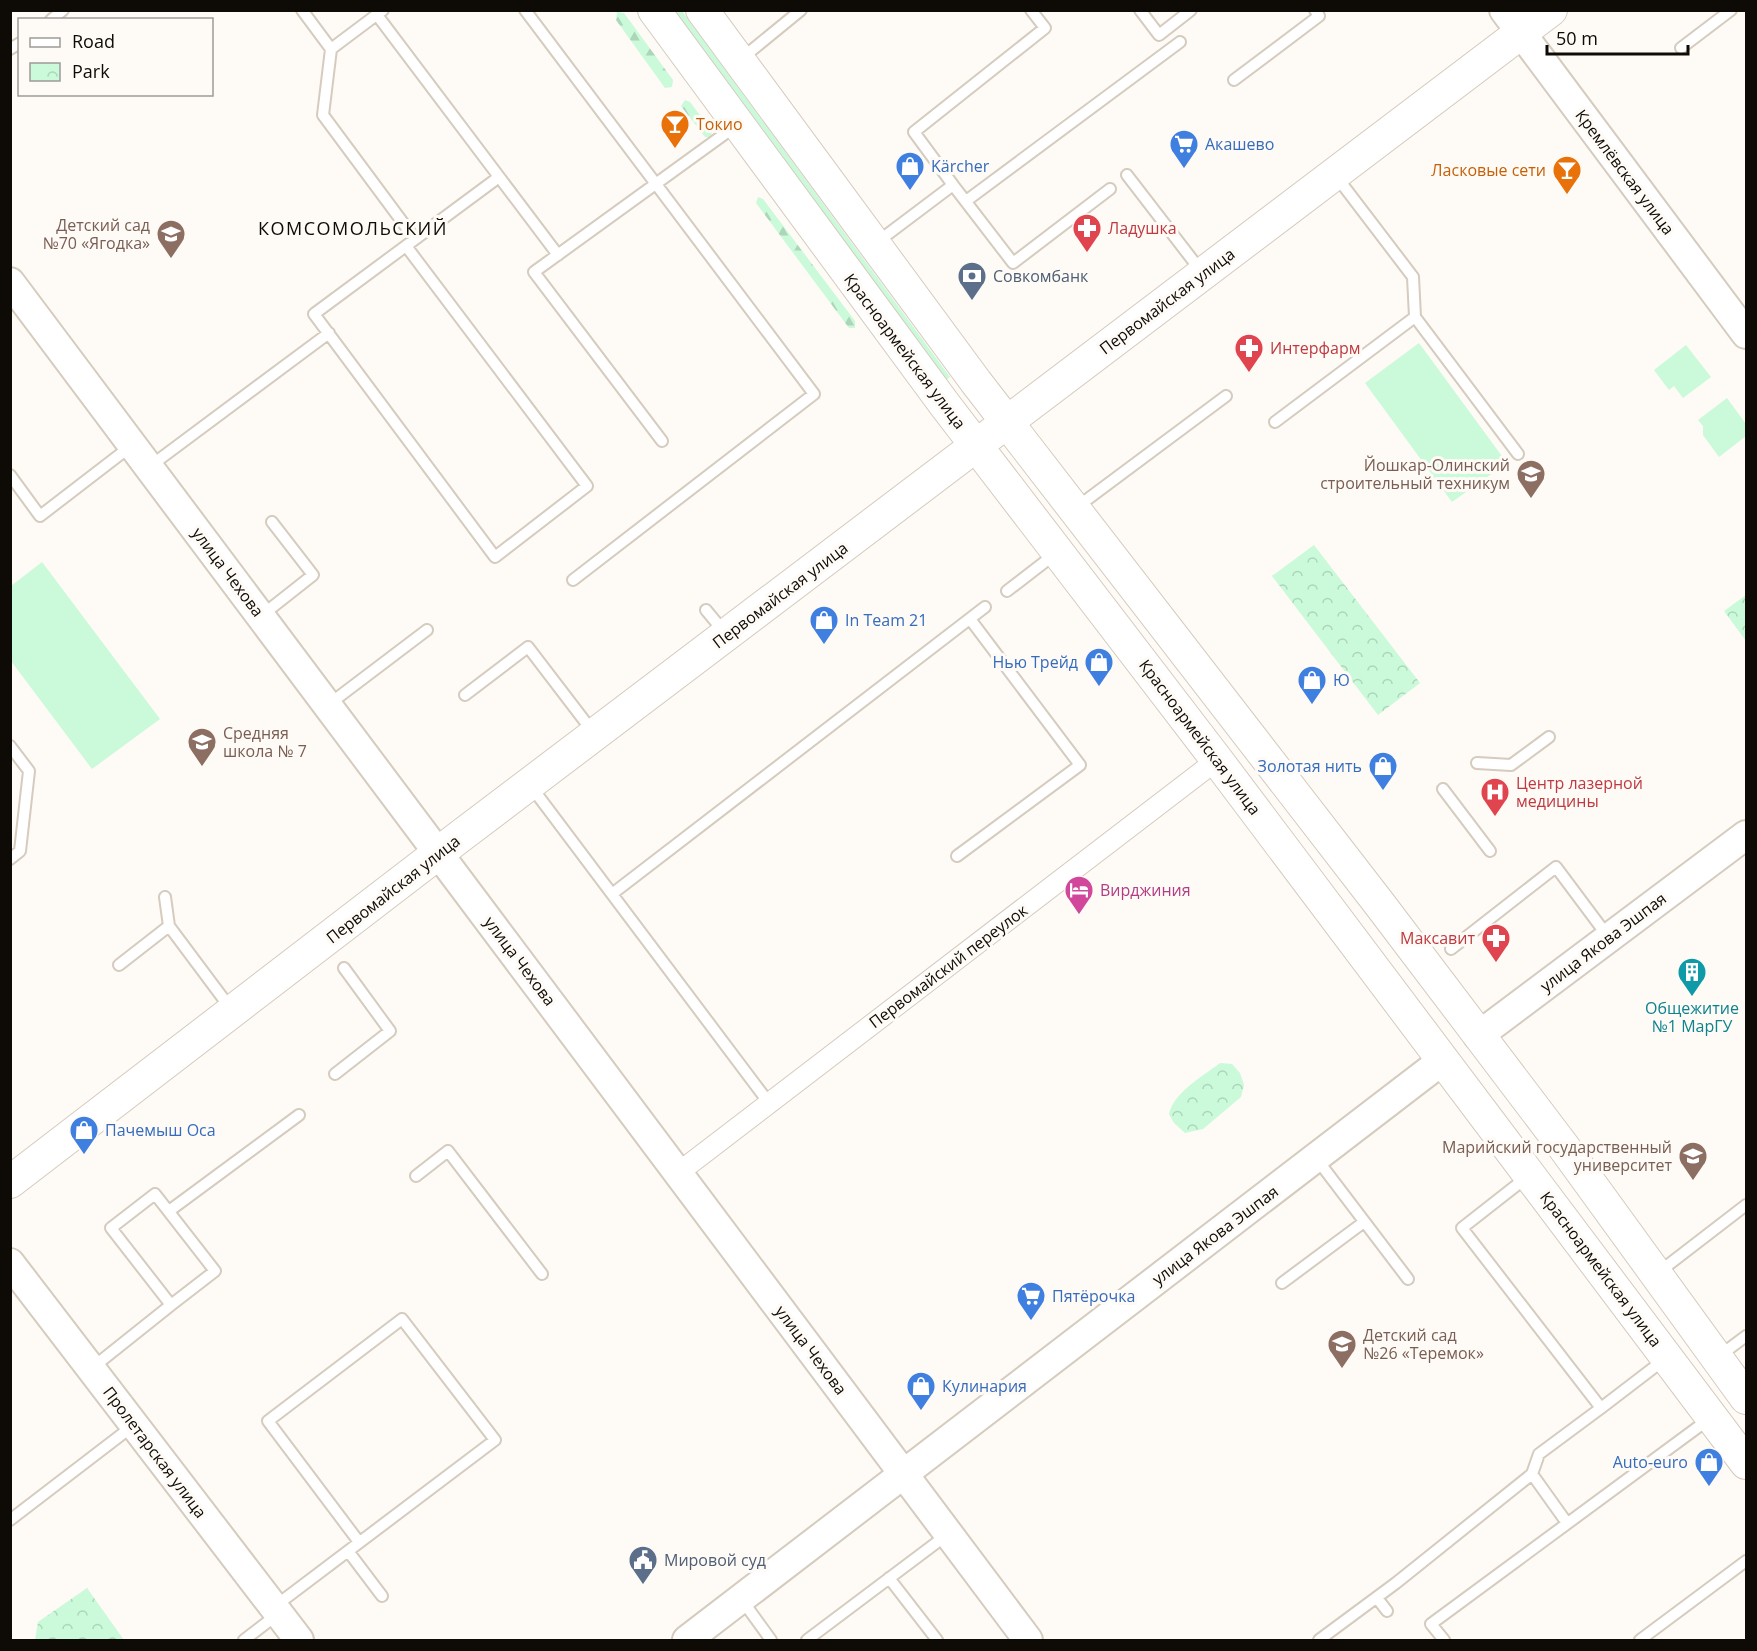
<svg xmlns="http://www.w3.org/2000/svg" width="1757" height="1651" viewBox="0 0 1757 1651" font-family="'Open Sans',sans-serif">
  <defs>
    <pattern id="forest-firs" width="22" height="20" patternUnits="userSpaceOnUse" patternTransform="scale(1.5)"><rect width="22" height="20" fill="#cafad9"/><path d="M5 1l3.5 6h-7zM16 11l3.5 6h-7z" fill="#acd5b9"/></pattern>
    <pattern id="park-crowns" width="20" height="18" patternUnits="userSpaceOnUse" patternTransform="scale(1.5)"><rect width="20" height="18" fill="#cafad9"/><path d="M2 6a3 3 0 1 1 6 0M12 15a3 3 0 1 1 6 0" fill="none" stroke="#acd5b9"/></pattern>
  </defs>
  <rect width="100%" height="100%" fill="#fefaf5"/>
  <!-- grass -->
  <path fill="#cafad9" d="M 674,11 L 682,11 L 950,377 L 945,381 Z
    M 1419,343 L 1507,463 L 1452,502 L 1365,383 Z
    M 1686,345 L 1711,377 L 1683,398 L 1674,386 L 1669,390 L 1654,370 Z
    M 1727,398 L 1746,424 L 1746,436 L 1719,457 L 1703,435 L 1703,426 L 1698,420 Z
    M 42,562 L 160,719 L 92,769 L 11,661 L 11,586 Z"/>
  <!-- forest -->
  <path fill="url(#forest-firs)" d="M 617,12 L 624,13 L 673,80 L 672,87 L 665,88 L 616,20 Z
    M 685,100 L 690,102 L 712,131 L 711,137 L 705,137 L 681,106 Z
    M 758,197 L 763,199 L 855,321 L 855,328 L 849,328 L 756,203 Z"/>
  <!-- park -->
  <path fill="url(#park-crowns)" d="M 1314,545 L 1420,683 L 1378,715 L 1272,576 Z
    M 1746,595 L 1746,641 L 1724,611 Z
    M 1220,1063 L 1232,1064 L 1240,1073 L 1244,1085 L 1241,1097 L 1203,1129 L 1185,1133 L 1174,1123 L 1169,1114 C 1174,1092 1202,1077 1220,1063 Z
    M 87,1588 L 124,1640 L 35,1640 L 38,1622 Z"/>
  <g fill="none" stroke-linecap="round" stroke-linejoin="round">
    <!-- lane casing -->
    <g stroke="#d5cbbe" stroke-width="14">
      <path id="lane" d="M 302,10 L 331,49 L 323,115 L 415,239
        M 525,10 L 814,394 L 573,580
        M 1140,10 L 1159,35 L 1191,10
        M 377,15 L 558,255
        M 51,20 L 63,10
        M 1681,48 L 1731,10
        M 10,49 L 20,43
        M 331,49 L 383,10
        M 741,59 L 801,10
        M 1234,80 L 1319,16 L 1315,10
        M 1127,175 L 1201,271
        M 953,185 L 914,132 L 1045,28 L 1031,10
        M 966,201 L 1180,42
        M 876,243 L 953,185 L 1013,263 L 1110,189
        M 406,246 L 587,486 L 495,557 L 314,314 L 499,177
        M 1415,317 L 1518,454
        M 1275,422 L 1415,317 L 1413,277 L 1336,176
        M 662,441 L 534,272 L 737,125
        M 149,467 L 329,333
        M 10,475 L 40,516 L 131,446
        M 1077,507 L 1226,396
        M 1007,591 L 1055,554
        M 706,610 L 725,633
        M 261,616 L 313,575 L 272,522
        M 465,695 L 528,647 L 593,732
        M 328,705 L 427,630
        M 10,746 L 29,771 L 20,851 L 10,859
        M 1477,763 L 1511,765 L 1549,737
        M 530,785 L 769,1103
        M 1443,789 L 1490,851
        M 957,856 L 1080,765 L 970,619
        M 612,894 L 985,607
        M 165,897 L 169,926 L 231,1009
        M 1451,949 L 1556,867 L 1609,938
        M 119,965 L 169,926
        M 335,1074 L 390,1031 L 344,968
        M 1316,1158 L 1408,1279
        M 416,1176 L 448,1151 L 542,1274
        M 1527,1177 L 1462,1228 L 1601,1408 L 1539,1454 L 1532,1474
        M 169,1211 L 299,1115
        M 1659,1272 L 1746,1205
        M 1282,1283 L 1364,1222
        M 1718,1357 L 1746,1336
        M 92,1368 L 171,1305 L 111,1228 L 155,1194 L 215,1271 L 171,1305
        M 1601,1408 L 1665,1359
        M 10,1520 L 134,1425
        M 348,1551 L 382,1596
        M 889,1578 L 937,1640
        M 1377,1598 L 1387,1611
        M 742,1600 L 771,1640
        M 274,1607 L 495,1440 L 402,1319 L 268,1421 L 359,1542
        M 244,1640 L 278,1614
        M 807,1640 L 948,1534
        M 1319,1640 L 1396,1583 L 1532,1474 L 1567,1523
        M 1444,1640 L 1431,1624 L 1709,1419
        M 1640,1640 L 1746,1561"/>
    </g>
    <!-- street casing -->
    <g stroke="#d5cbbe" stroke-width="22">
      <path id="street" d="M 678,1173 L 1217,760"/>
    </g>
    <!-- secondary casing -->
    <g stroke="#d5cbbe" stroke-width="32">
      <path id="secondary" d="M 1504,10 L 1746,334
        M 10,282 L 1028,1640
        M 1478,1036 L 1746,835
        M 10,1263 L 299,1640
        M 687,1640 L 1443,1060"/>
    </g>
    <!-- primary casing -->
    <g stroke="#d5cbbe" stroke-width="34">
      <path id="primary" d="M 654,10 L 945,405 L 1217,760 L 1746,1463
        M 702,10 L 976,382 L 1378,902 L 1563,1146 L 1746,1398
        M 10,1182 L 458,838 L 1551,10"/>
    </g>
    <!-- lane -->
    <use href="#lane" stroke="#fff" stroke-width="10"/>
    <!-- street -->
    <use href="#street" stroke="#fff" stroke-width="20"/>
    <!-- secondary -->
    <use href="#secondary" stroke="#fff" stroke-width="28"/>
    <!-- primary -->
    <use href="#primary" stroke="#fff" stroke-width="32"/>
  </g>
  <!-- icons -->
  <defs>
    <g id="bar-pin" transform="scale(1.5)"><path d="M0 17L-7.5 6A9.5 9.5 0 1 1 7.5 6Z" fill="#e8710a" stroke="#fefaf5"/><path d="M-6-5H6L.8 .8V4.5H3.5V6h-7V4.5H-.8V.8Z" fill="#fff"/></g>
    <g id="supermarket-pin" transform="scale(1.5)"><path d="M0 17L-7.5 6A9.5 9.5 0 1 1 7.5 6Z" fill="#3f7fe0" stroke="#fefaf5"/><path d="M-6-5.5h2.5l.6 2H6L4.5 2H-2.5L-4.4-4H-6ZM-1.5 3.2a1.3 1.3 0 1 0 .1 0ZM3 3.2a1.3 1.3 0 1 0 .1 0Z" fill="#fff"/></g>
    <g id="shop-pin" transform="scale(1.5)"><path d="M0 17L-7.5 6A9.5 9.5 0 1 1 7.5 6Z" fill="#3f7fe0" stroke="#fefaf5"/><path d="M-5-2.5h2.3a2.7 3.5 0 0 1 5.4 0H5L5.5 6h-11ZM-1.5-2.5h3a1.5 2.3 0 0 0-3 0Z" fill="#fff"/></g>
    <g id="pharmacy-pin" transform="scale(1.5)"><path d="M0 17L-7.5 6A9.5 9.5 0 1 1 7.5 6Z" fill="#e0444e" stroke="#fefaf5"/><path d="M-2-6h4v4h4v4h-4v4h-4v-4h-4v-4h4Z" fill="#fff"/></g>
    <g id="school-pin" transform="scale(1.5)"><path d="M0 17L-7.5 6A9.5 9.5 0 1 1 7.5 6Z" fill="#8d6e63" stroke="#fefaf5"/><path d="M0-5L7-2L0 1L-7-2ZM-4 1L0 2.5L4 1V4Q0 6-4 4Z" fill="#fff"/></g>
    <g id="bank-pin" transform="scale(1.5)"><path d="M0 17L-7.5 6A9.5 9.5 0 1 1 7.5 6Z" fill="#5c6f8a" stroke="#fefaf5"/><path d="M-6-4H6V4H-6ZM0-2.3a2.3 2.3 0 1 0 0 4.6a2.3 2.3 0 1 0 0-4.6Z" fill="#fff"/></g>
    <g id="university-pin" transform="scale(1.5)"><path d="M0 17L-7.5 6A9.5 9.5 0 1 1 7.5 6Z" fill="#8d6e63" stroke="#fefaf5"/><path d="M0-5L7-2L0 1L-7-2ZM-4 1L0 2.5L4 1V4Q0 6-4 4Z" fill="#fff"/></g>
    <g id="hospital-pin" transform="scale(1.5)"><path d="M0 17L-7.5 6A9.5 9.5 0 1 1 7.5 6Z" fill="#e0444e" stroke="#fefaf5"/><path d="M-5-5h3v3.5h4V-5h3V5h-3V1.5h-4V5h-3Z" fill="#fff"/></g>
    <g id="hotel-pin" transform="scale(1.5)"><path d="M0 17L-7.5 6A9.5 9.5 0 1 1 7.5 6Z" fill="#d1479c" stroke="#fefaf5"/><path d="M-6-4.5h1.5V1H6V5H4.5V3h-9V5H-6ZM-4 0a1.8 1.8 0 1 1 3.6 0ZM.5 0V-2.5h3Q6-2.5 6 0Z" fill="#fff"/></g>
    <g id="building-pin" transform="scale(1.5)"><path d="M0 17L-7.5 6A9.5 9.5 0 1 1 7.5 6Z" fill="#0f9aa8" stroke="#fefaf5"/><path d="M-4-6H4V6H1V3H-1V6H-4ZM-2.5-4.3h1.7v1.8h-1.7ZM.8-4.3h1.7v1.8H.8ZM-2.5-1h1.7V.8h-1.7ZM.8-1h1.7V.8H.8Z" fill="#fff"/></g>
    <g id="civic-pin" transform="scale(1.5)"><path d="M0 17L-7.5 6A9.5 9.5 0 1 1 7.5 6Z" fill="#5c6f8a" stroke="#fefaf5"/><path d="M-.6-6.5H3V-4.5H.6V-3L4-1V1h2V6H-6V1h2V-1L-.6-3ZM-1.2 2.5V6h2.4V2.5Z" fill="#fff"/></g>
  </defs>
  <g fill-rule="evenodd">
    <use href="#bar-pin" x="675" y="124"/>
    <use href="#supermarket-pin" x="1184" y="144"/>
    <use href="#shop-pin" x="910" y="166"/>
    <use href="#bar-pin" x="1567" y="170"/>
    <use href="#pharmacy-pin" x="1087" y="228"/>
    <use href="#school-pin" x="171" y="234"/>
    <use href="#bank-pin" x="972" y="276"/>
    <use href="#pharmacy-pin" x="1249" y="348"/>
    <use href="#university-pin" x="1531" y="474"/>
    <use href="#shop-pin" x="824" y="620"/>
    <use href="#shop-pin" x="1099" y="662"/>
    <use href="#shop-pin" x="1312" y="680"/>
    <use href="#school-pin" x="202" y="742"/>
    <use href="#shop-pin" x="1383" y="766"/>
    <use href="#hospital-pin" x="1495" y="792"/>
    <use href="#hotel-pin" x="1079" y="890"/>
    <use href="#pharmacy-pin" x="1496" y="938"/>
    <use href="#building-pin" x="1692" y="972"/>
    <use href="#shop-pin" x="84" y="1130"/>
    <use href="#university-pin" x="1693" y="1156"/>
    <use href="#supermarket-pin" x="1031" y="1296"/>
    <use href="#school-pin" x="1342" y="1344"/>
    <use href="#shop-pin" x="921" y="1386"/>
    <use href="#shop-pin" x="1709" y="1462"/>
    <use href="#civic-pin" x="643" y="1560"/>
  </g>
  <g text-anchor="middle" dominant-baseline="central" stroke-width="6" stroke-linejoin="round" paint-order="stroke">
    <!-- food labels -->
    <g font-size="16" fill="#c56008" stroke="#fefaf5" text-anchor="start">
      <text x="696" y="124">Токио</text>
      <text x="1546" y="170" text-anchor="end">Ласковые сети</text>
    </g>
    <!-- shop labels -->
    <g font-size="16" fill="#366cbe" stroke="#fefaf5" text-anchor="start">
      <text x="1205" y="144">Акашево</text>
      <text x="931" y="166">Kärcher</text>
      <text x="845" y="620">In Team 21</text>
      <text x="1078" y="662" text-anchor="end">Нью Трейд</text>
      <text x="1333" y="680">Ю</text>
      <text x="1362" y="766" text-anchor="end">Золотая нить</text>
      <text x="105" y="1130">Пачемыш Оса</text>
      <text x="1052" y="1296">Пятёрочка</text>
      <text x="942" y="1386">Кулинария</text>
      <text x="1688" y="1462" text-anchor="end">Auto-euro</text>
    </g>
    <!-- street labels -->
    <g font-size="16" fill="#0e0b07" stroke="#fefaf5">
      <text transform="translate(1625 172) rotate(53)">Кремлёвская улица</text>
      <text transform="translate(1167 301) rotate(-37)">Первомайская улица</text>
      <text transform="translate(905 351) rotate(53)">Красноармейская улица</text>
      <text transform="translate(228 572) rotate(53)">улица Чехова</text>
      <text transform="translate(780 595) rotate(-37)">Первомайская улица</text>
      <text transform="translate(1200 737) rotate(53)">Красноармейская улица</text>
      <text transform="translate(393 889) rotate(-38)">Первомайская улица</text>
      <text transform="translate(1603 942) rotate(-37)">улица Якова Эшпая</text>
      <text transform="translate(520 961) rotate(53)">улица Чехова</text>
      <text transform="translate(948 966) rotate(-37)">Первомайский переулок</text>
      <text transform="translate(1215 1235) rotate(-37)">улица Якова Эшпая</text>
      <text transform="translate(1601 1269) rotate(53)">Красноармейская улица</text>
      <text transform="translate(811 1350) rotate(53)">улица Чехова</text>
      <text transform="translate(155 1452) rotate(53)">Пролетарская улица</text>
    </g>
    <!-- education labels -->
    <g font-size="16" fill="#785e54" stroke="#fefaf5" text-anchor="end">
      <text x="150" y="225">Детский сад<tspan x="150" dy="18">№70 «Ягодка»</tspan></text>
      <text x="1510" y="465">Йошкар-Олинский<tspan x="1510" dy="18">строительный техникум</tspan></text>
      <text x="223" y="733" text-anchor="start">Средняя<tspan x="223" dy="18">школа № 7</tspan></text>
      <text x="1672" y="1147">Марийский государственный<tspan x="1672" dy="18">университет</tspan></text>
      <text x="1363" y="1335" text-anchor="start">Детский сад<tspan x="1363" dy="18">№26 «Теремок»</tspan></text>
    </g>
    <!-- health labels -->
    <g font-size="16" fill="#be3a42" stroke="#fefaf5" text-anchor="start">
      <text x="1108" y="228">Ладушка</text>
      <text x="1270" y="348">Интерфарм</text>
      <text x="1516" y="783">Центр лазерной<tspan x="1516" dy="18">медицины</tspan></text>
      <text x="1475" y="938" text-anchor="end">Максавит</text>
    </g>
    <!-- service labels -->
    <g font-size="16" fill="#4e5e75" stroke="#fefaf5" text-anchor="start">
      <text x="993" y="276">Совкомбанк</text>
      <text x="664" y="1560">Мировой суд</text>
    </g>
    <!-- hotel labels -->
    <g font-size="16" fill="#b23c85" stroke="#fefaf5" text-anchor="start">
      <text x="1100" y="890">Вирджиния</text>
    </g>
    <!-- culture labels -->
    <g font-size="16" fill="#0d838f" stroke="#fefaf5">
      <text x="1692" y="1008">Общежитие<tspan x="1692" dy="18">№1 МарГУ</tspan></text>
    </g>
    <!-- neighbourhood labels -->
    <g font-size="18" letter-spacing="1.5" fill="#0e0b07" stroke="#fefaf5">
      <text x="353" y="228">КОМСОМОЛЬСКИЙ</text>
    </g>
  </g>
  <!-- border -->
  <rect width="1757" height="1651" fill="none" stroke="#0e0b07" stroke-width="24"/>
  <!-- legend -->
  <rect x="18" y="18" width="195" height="78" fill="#fefaf5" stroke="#9e9a96" stroke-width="1.5"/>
  <rect x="30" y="38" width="30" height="9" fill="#ffffff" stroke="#9e9a96" stroke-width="1.5"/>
  <text x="72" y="48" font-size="18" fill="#0e0b07">Road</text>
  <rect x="30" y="63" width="30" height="18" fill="url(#park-crowns)" stroke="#9e9a96" stroke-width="1.5"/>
  <text x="72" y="78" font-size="18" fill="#0e0b07">Park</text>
  <!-- scale -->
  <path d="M1547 45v9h141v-9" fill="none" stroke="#0e0b07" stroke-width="3"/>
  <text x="1556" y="45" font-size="18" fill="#0e0b07" stroke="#fefaf5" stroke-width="4.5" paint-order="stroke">50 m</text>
</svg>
